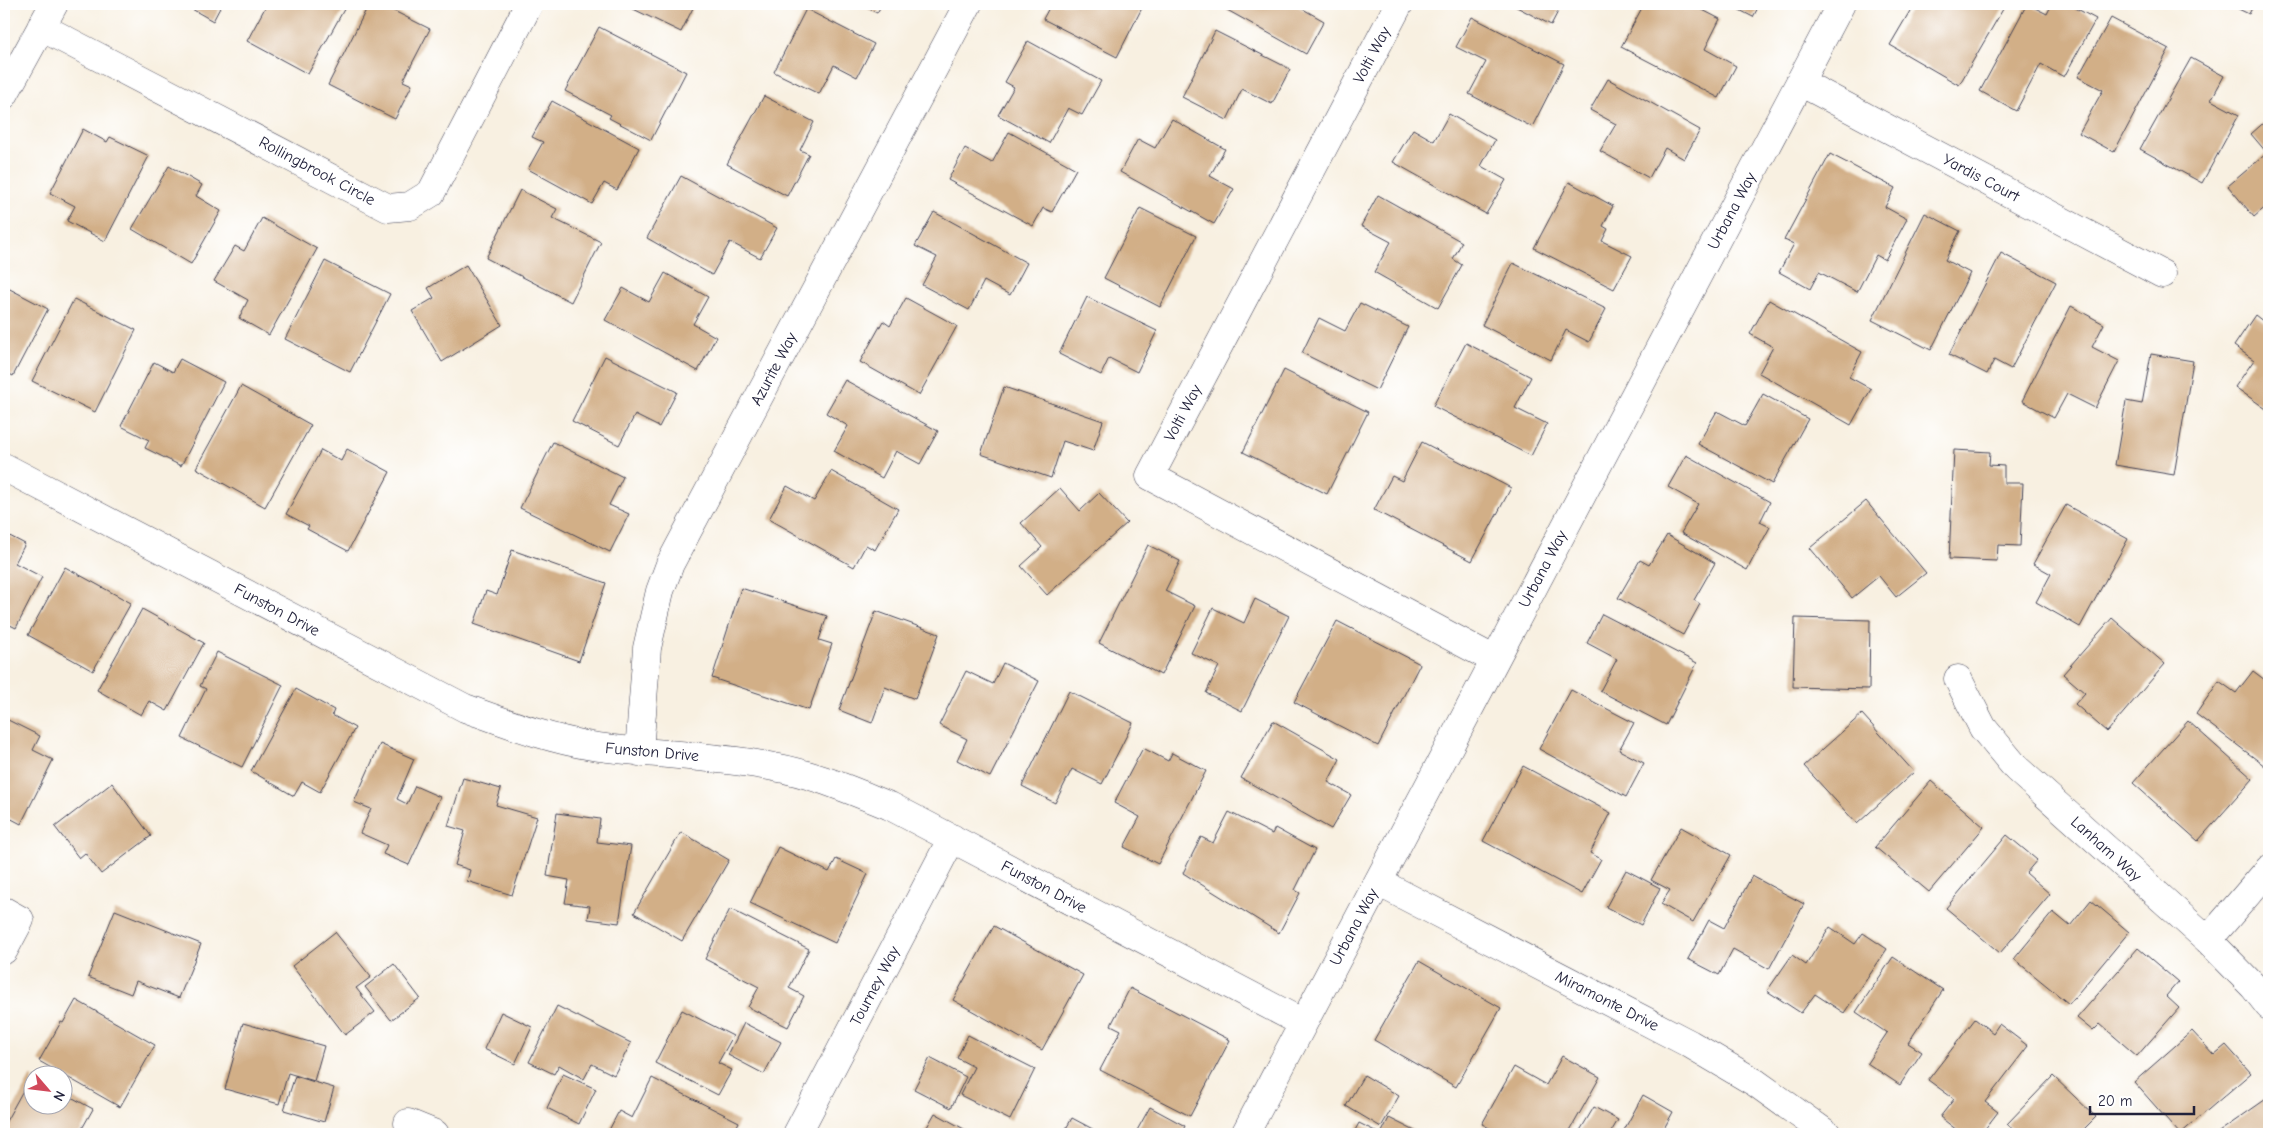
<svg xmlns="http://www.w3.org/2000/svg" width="2273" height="1138" viewBox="0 0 2273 1138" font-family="'Comic Neue',sans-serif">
  <rect width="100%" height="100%" fill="#fff"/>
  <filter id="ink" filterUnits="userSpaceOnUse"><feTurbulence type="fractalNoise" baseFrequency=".02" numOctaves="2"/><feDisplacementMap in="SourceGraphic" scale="10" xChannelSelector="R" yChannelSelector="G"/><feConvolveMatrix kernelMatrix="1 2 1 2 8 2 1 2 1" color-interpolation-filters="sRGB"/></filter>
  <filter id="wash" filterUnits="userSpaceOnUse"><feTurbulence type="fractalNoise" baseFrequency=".0096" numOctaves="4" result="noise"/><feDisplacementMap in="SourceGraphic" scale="20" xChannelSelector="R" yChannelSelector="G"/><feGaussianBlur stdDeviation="1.12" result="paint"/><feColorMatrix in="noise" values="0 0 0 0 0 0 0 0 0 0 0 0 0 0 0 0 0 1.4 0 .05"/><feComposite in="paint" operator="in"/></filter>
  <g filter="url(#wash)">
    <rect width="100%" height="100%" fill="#f8f0e1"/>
    <g id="blocks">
      <!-- building -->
      <path fill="#d2af87" d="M 183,4 L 222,4 L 213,21 Z
        M 267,4 L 347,4 L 308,74 L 247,41 Z
        M 369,4 L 380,4 L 430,29 L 403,81 L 412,85 L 395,119 L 328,85 Z
        M 623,4 L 695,4 L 681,32 Z
        M 859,4 L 882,4 L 877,13 Z
        M 1051,4 L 1144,4 L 1117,57 L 1043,19 Z
        M 1222,4 L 1294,4 L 1324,21 L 1306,54 L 1220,6 Z
        M 1511,4 L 1562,4 L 1551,25 Z
        M 1644,4 L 1691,4 L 1720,19 L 1705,49 L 1736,66 L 1719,98 L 1621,47 Z
        M 1728,4 L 1760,4 L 1753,17 Z
        M 1914,4 L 2006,4 L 1959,85 L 1890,45 Z
        M 2027,4 L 2047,14 L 2052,4 L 2068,4 L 2096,19 L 2064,77 L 2041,64 L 2016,111 L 1980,91 Z
        M 2228,4 L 2254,4 L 2249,14 Z
        M 806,9 L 874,44 L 857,77 L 834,65 L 819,94 L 774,72 Z
        M 1472,17 L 1564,64 L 1532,127 L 1469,94 L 1486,62 L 1456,47 Z
        M 2111,18 L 2169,49 L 2114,152 L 2079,133 L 2103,90 L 2078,77 Z
        M 599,27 L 686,72 L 651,140 L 609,118 L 611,115 L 565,91 Z
        M 1215,31 L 1290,69 L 1272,104 L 1242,89 L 1227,120 L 1182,97 Z
        M 1028,41 L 1101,81 L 1082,115 L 1068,108 L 1049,143 L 998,115 L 1014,87 L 1005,82 Z
        M 2191,58 L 2224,76 L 2211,100 L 2239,115 L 2202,183 L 2140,149 Z
        M 1608,79 L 1700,130 L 1684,159 L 1665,148 L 1649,178 L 1600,151 L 1616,124 L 1590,110 Z
        M 764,96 L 814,122 L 800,150 L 809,154 L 787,196 L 727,164 Z
        M 552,101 L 639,148 L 617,190 L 604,183 L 592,204 L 528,169 L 543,142 L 532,137 Z
        M 1449,114 L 1495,140 L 1481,166 L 1506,180 L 1486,214 L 1393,162 L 1413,129 L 1434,141 Z
        M 2269,118 L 2269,204 L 2254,217 L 2228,186 L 2267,153 L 2251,134 Z
        M 1172,119 L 1225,149 L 1210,176 L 1234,189 L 1214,224 L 1120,172 L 1138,139 L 1155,148 Z
        M 83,129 L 107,142 L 110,137 L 149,156 L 105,241 L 67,221 L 75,206 L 50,193 Z
        M 1009,132 L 1076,169 L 1052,212 L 1043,208 L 1033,226 L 948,180 L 965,148 L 992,163 Z
        M 1830,154 L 1895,188 L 1885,207 L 1907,219 L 1885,260 L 1876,255 L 1857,292 L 1819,272 L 1810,289 L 1779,272 L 1794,244 L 1784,240 Z
        M 169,166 L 202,185 L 196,196 L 221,211 L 191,264 L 132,229 Z
        M 681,176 L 777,228 L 760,258 L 730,242 L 712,275 L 647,238 Z
        M 1569,182 L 1613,206 L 1603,226 L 1608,229 L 1602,241 L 1632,256 L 1614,289 L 1534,248 Z
        M 520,190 L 557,209 L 552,218 L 601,242 L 571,302 L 486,258 Z
        M 1378,195 L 1462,242 L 1453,259 L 1462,265 L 1438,308 L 1374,272 L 1391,242 L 1361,226 Z
        M 1140,208 L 1196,236 L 1160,307 L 1104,278 Z
        M 934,212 L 1027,263 L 1010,295 L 984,281 L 969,310 L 922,285 L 937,257 L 915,246 Z
        M 1925,213 L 1960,231 L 1945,260 L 1970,273 L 1931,350 L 1872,320 Z
        M 262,218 L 317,249 L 269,335 L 239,318 L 248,300 L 214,281 L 235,246 L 244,251 Z
        M 2001,253 L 2056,282 L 2011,369 L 1994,360 L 1987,374 L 1949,355 Z
        M 325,261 L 390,294 L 350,372 L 285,339 Z
        M 1513,263 L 1606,309 L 1589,342 L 1566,330 L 1551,360 L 1482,325 Z
        M 466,265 L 502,325 L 442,362 L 412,311 L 434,298 L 428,288 Z
        M 665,273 L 708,297 L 693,324 L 716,337 L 698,371 L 605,320 L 623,288 L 649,302 Z
        M 4,286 L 48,309 L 13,376 L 4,371 Z
        M 1087,297 L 1157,331 L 1137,372 L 1109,358 L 1101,375 L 1059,354 Z
        M 906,298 L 957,326 L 919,395 L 860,362 L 883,321 L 890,326 Z
        M 74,299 L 136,330 L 95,412 L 32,381 Z
        M 1769,300 L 1862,352 L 1849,377 L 1871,389 L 1851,425 L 1759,373 L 1773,347 L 1750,334 Z
        M 1360,303 L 1408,327 L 1377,390 L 1302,353 L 1319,318 L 1345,331 Z
        M 2071,306 L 2104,324 L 2092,347 L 2119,361 L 2095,408 L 2067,394 L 2054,418 L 2022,401 Z
        M 2255,315 L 2269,326 L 2269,411 L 2235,387 L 2254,360 L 2234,346 Z
        M 1466,343 L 1531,377 L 1515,408 L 1547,424 L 1531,456 L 1433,406 Z
        M 2151,354 L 2193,361 L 2174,475 L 2115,465 L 2126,401 L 2142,404 Z
        M 605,356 L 677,392 L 659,427 L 635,415 L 619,445 L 572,421 Z
        M 180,359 L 224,382 L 181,466 L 145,448 L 149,440 L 121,426 L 154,362 L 173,372 Z
        M 1284,370 L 1368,412 L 1327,494 L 1243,452 Z
        M 845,380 L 938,431 L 920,464 L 896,451 L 882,478 L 834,451 L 848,426 L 826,413 Z
        M 241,386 L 311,425 L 265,507 L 196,468 Z
        M 1004,387 L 1103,421 L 1093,451 L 1063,441 L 1051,478 L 981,454 Z
        M 1763,394 L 1808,419 L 1772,484 L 1698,444 L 1717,411 L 1745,426 Z
        M 553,442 L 623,477 L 609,505 L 629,514 L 610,552 L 520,508 Z
        M 1422,442 L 1511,488 L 1472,561 L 1374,510 L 1392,476 L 1402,481 Z
        M 347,449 L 390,472 L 348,551 L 307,529 L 309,526 L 286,514 L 321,450 L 341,461 Z
        M 1954,450 L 1990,452 L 1989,465 L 2004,466 L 2004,483 L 2023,483 L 2020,546 L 1998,545 L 1997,561 L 1949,559 Z
        M 1686,455 L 1770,502 L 1760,522 L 1770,527 L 1747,570 L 1681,533 L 1698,504 L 1668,487 Z
        M 831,471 L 898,509 L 875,550 L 866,545 L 854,567 L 769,519 L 787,486 L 814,501 Z
        M 1060,488 L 1080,511 L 1099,493 L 1127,523 L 1047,595 L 1021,566 L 1042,547 L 1021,523 Z
        M 1866,501 L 1926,573 L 1896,597 L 1879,576 L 1852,598 L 1810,548 Z
        M 2066,505 L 2128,539 L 2080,627 L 2036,602 L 2051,574 L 2033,564 Z
        M 4,533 L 25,544 L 15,563 L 42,577 L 16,628 L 4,622 Z
        M 1667,535 L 1715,563 L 1694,600 L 1700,604 L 1683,635 L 1618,598 L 1640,560 L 1649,565 Z
        M 1148,545 L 1180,561 L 1165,591 L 1195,606 L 1161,675 L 1099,643 Z
        M 512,550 L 606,583 L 579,661 L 474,624 L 486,591 L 497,595 Z
        M 65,567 L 131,603 L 93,671 L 28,635 Z
        M 741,588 L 827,616 L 819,640 L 832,644 L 809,710 L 712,678 Z
        M 1255,599 L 1289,616 L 1242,711 L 1206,693 L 1219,666 L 1191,653 L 1213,608 L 1244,623 Z
        M 142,609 L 204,643 L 167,711 L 149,701 L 141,715 L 97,690 Z
        M 876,611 L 939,634 L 915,699 L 885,687 L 872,723 L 839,710 Z
        M 1602,614 L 1697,663 L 1666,725 L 1600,691 L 1617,659 L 1587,643 Z
        M 1795,618 L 1870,620 L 1869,689 L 1793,687 Z
        M 2112,618 L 2165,664 L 2107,732 L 2075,704 L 2085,693 L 2063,674 Z
        M 1337,621 L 1420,664 L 1378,746 L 1294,702 Z
        M 217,652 L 283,685 L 242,767 L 182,738 L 206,689 L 200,686 Z
        M 1003,663 L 1039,681 L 990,777 L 957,760 L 967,739 L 939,725 L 966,671 L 993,684 Z
        M 2253,671 L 2269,683 L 2269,769 L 2196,714 L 2219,681 L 2236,693 Z
        M 296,689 L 334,710 L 332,715 L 355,728 L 320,792 L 302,782 L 294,796 L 251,771 Z
        M 1571,690 L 1634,723 L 1619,750 L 1644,763 L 1626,797 L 1539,749 Z
        M 1069,691 L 1133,723 L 1102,784 L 1072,769 L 1055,803 L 1022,786 Z
        M 1862,714 L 1914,772 L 1857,824 L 1804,766 Z
        M 4,718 L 40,736 L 33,750 L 53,760 L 21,824 L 4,815 Z
        M 1273,721 L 1340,759 L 1328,782 L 1351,795 L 1331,829 L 1241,778 Z
        M 2188,721 L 2253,779 L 2198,841 L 2133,783 Z
        M 380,744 L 414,759 L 397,799 L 407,804 L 415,786 L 440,797 L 409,865 L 383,854 L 387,845 L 360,833 L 371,809 L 354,802 Z
        M 1143,748 L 1168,761 L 1172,753 L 1206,771 L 1158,864 L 1124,847 L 1140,817 L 1114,803 Z
        M 1523,766 L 1611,813 L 1590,853 L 1601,859 L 1582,894 L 1483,841 Z
        M 463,778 L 501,789 L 496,805 L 537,817 L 512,895 L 467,881 L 470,870 L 455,865 L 465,831 L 448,826 Z
        M 1931,781 L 1984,827 L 1929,892 L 1875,847 Z
        M 112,783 L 151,836 L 101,874 L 85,853 L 79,858 L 55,827 Z
        M 1229,812 L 1272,834 L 1275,828 L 1315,850 L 1295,890 L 1300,893 L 1279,933 L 1183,873 L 1201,837 L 1213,843 Z
        M 557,813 L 600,819 L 597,842 L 631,846 L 619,923 L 588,919 L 590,906 L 565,903 L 569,880 L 547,876 Z
        M 1681,827 L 1731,855 L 1693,922 L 1661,904 L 1670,890 L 1651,880 Z
        M 681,832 L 729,860 L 682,941 L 634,913 Z
        M 2007,835 L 2037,860 L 2026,873 L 2050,894 L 2000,953 L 1946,908 Z
        M 778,847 L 829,872 L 836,859 L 868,874 L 835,943 L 750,903 Z
        M 1626,870 L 1660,888 L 1641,925 L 1606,907 Z
        M 1752,876 L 1804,904 L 1769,969 L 1733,949 L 1719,975 L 1688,959 L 1709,920 L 1724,928 Z
        M 2091,900 L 2129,932 L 2069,1004 L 2014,959 L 2053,912 L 2070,926 Z
        M 730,909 L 809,949 L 789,988 L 804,996 L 788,1027 L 748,1007 L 759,987 L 705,959 Z
        M 115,910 L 201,944 L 179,998 L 136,981 L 131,994 L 88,977 Z
        M 994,926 L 1083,975 L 1042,1050 L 953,1000 Z
        M 1830,927 L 1855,944 L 1863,933 L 1887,949 L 1844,1013 L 1815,994 L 1801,1013 L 1767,991 L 1792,955 L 1806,965 Z
        M 335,932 L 371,977 L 356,988 L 375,1012 L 345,1035 L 292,966 Z
        M 2138,948 L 2178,982 L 2166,996 L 2179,1008 L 2137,1056 L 2100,1024 L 2093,1031 L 2077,1018 Z
        M 1893,957 L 1943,990 L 1908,1043 L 1922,1052 L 1900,1085 L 1867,1063 L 1887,1033 L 1856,1012 Z
        M 1419,961 L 1501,1008 L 1456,1087 L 1374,1040 Z
        M 394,964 L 420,998 L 391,1020 L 365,987 Z
        M 1130,988 L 1230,1040 L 1190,1116 L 1100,1070 L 1121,1030 L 1111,1025 Z
        M 76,1000 L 155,1045 L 120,1107 L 39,1061 L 61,1022 L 63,1023 Z
        M 557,1006 L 631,1043 L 614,1075 L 592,1064 L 584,1079 L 559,1065 L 554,1074 L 529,1062 Z
        M 682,1010 L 733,1036 L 718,1063 L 732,1070 L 718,1095 L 655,1063 Z
        M 501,1012 L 532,1027 L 515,1064 L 484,1049 Z
        M 1975,1019 L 1993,1033 L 1999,1024 L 2028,1046 L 1985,1102 L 1998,1112 L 1981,1134 L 1962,1134 L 1940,1117 L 1954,1099 L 1928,1080 Z
        M 243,1023 L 324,1046 L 314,1081 L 288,1073 L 279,1104 L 225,1089 Z
        M 744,1023 L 781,1042 L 764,1074 L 728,1055 Z
        M 2192,1031 L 2214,1055 L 2226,1045 L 2251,1073 L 2180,1134 L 2134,1082 Z
        M 968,1035 L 1035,1069 L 1010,1120 L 960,1095 L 974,1067 L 957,1058 Z
        M 1562,1056 L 1600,1077 L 1568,1134 L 1527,1134 L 1515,1127 L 1511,1134 L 1500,1134 L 1482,1124 L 1514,1067 L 1546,1085 Z
        M 930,1058 L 966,1077 L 951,1108 L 914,1089 Z
        M 32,1074 L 32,1106 L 62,1106 L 62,1092 L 93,1109 L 79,1134 L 4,1134 L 4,1125 Z
        M 563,1074 L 596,1089 L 579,1124 L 547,1108 Z
        M 1364,1075 L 1399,1096 L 1381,1127 L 1346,1106 Z
        M 295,1076 L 334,1088 L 324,1122 L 284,1110 Z
        M 2053,1076 L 2096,1117 L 2079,1134 L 2018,1134 L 2007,1124 Z
        M 652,1078 L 739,1122 L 733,1134 L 607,1134 L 619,1111 L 632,1118 Z
        M 1643,1095 L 1673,1112 L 1661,1134 L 1628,1134 L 1623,1132 Z
        M 2269,1097 L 2269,1134 L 2216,1134 Z
        M 1150,1107 L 1185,1126 L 1181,1134 L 1135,1134 Z
        M 1594,1107 L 1618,1120 L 1611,1132 L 1615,1134 L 1578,1134 Z
        M 935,1113 L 973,1134 L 923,1134 Z
        M 1072,1118 L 1102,1134 L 1063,1134 Z
        M 1389,1118 L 1421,1134 L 1381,1134 Z
        M 1359,1123 L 1381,1134 L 1353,1134 Z"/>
    </g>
  </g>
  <g filter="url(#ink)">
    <use href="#blocks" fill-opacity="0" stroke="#424154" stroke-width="1"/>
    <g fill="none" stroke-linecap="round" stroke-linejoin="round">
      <!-- minor casing -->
      <g stroke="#424154" stroke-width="29">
        <path id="minor" d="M 1399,4 L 1150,476 L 1495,660
          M 41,27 L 388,208 L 410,206 L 431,193 L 529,4
          M 1800,82 L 2162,274
          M 4,95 L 54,4
          M 4,467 L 465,708 C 507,723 548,739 592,746 C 653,755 714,755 774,767 C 814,774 852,791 890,806 L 1303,1023
          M 1958,679 L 1983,728 L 2017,769 L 2208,940 L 2254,987 L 2269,1006
          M 639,752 L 647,648 L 660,591 L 670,564 L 968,4
          M 1378,882 L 1690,1044 L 1756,1083 L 1827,1134
          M 4,911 L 20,920 L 4,950
          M 2208,940 L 2269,869
          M 408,1123 L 435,1134
          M 797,1134 L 952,838
          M 1245,1134 L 1841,4"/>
      </g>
      <!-- minor -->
      <use href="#minor" stroke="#fff" stroke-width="28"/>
    </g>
  </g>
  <g text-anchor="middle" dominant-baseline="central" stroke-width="4" stroke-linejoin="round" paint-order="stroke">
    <!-- street labels -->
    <g font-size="16" fill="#22223b" stroke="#fff">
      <text transform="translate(1372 55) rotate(-62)">Volti Way</text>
      <text transform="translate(317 171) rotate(28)">Rollingbrook Circle</text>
      <text transform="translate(1981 178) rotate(28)">Yardis Court</text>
      <text transform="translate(1732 211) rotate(-62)">Urbana Way</text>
      <text transform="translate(774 369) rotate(-62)">Azurite Way</text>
      <text transform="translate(1183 413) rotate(-62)">Volti Way</text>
      <text transform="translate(1543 569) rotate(-62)">Urbana Way</text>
      <text transform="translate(277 610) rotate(28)">Funston Drive</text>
      <text transform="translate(652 752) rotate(5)">Funston Drive</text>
      <text transform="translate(2106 849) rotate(42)">Lanham Way</text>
      <text transform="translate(1044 887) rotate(28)">Funston Drive</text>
      <text transform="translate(1354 927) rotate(-62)">Urbana Way</text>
      <text transform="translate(875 986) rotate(-62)">Tourney Way</text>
      <text transform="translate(1607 1001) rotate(27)">Miramonte Drive</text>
    </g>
  </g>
  <!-- margin -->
  <rect width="2273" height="1138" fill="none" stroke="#fff" stroke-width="20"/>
  <!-- north arrow -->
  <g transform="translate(48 1090) rotate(118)"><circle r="24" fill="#ffffff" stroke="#a7a7b1"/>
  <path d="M0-4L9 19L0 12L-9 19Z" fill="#d1495b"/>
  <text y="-8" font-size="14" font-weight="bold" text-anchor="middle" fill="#22223b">N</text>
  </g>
  <!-- scale -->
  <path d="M2090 1106v8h104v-8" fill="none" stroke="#22223b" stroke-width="2.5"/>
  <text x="2098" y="1106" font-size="15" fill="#22223b" stroke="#ffffff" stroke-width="4" paint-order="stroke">20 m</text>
</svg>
